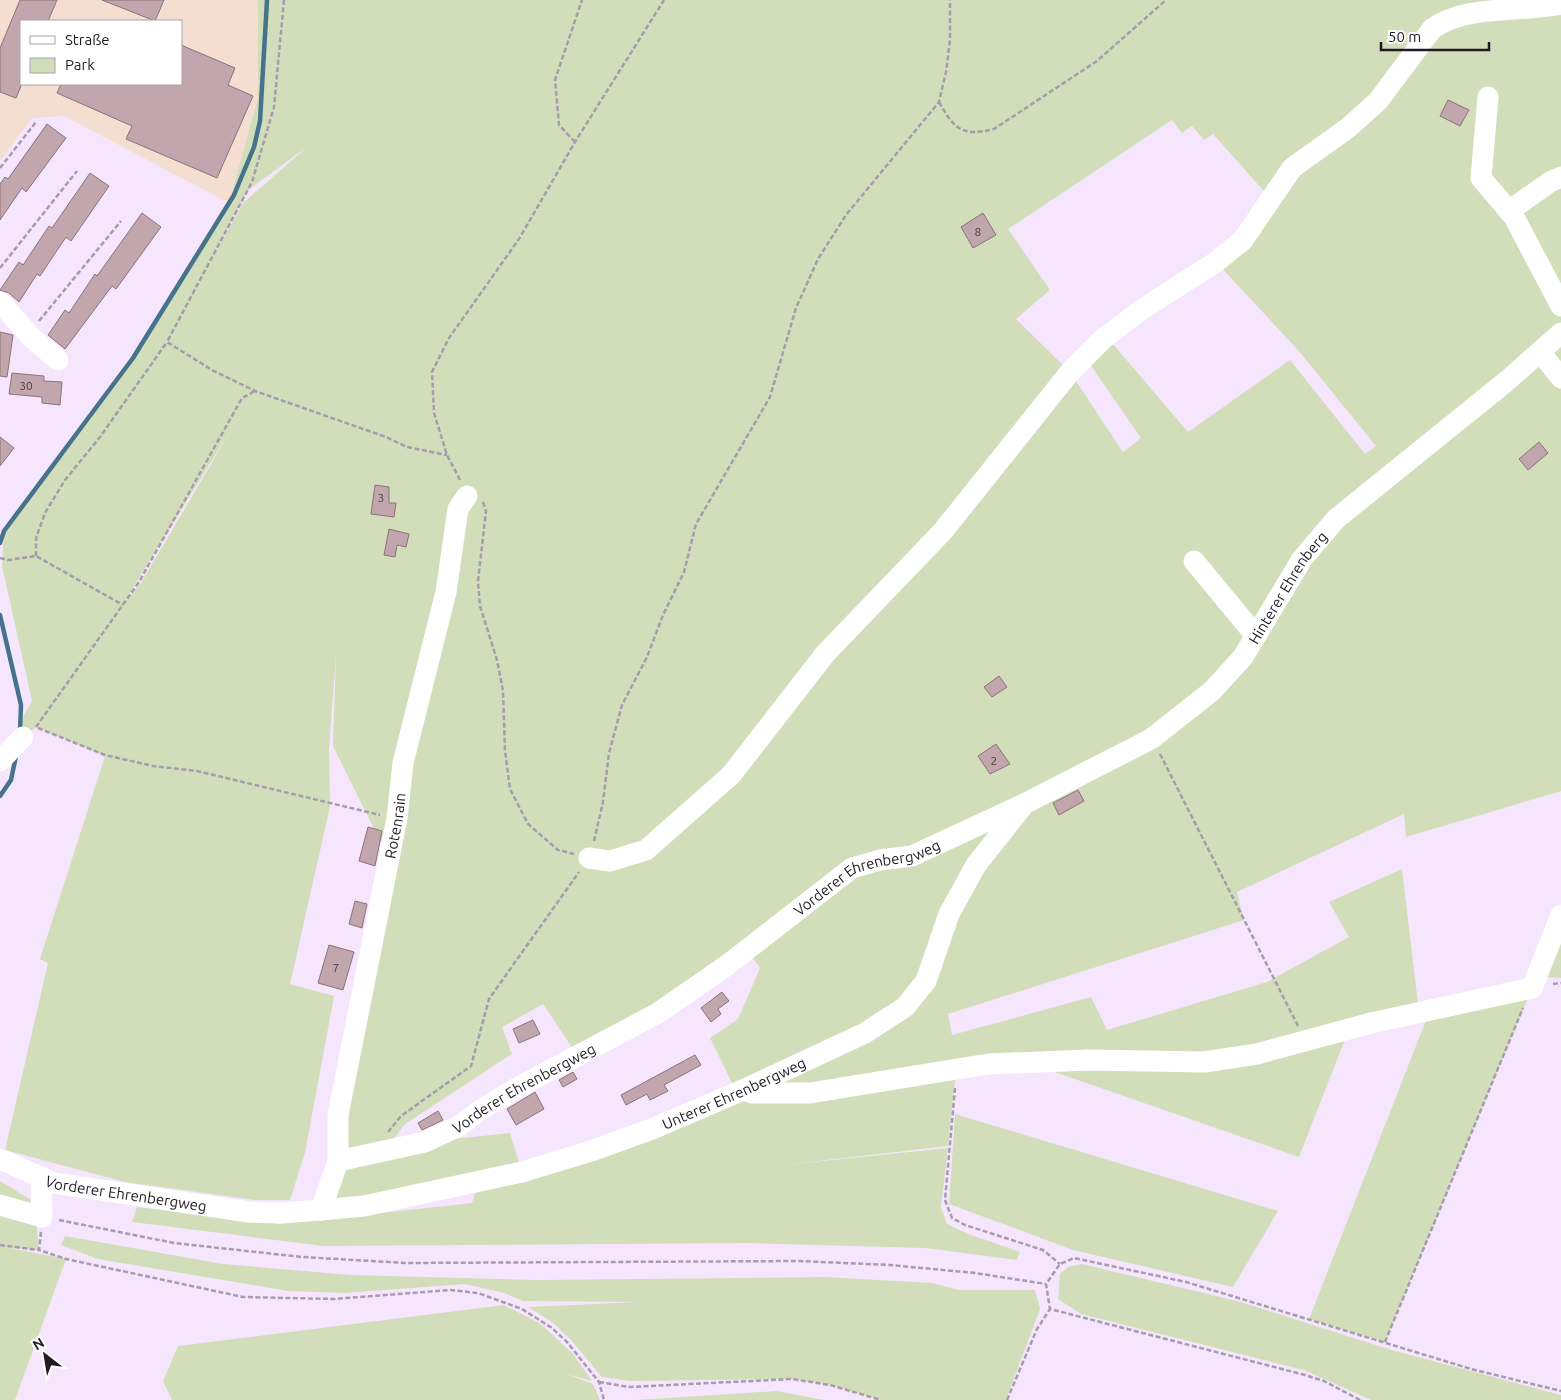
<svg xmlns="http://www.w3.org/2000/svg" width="1561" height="1400" viewBox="0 0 1561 1400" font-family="Ubuntu,sans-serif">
  <rect width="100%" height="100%" fill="#f5e6fe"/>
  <!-- industrial -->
  <path fill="#f4ded1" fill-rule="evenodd" d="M 0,0 L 259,0 L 258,98 L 229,203 L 64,116 L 32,118 L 0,161 ZM 21,21 L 181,21 L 181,84 L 21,84 Z"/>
  <!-- green -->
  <path fill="#d2deb9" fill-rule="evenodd" d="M 258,0 L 1561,0 L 1561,791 L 1406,837 L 1404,814 L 1237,892 L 1244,920 L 948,1014 L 952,1035 L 1091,997 L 1107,1030 L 1267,982 L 1349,937 L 1329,902 L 1402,869 L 1419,1012 L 1349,1029 L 1299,1157 L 1026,1062 L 956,1069 L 948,1146 L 783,1165 L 948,1148 L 941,1207 L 947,1224 L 968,1234 L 1020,1252 L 1017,1260 L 925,1248 L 746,1243 L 323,1246 L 132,1222 L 137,1207 L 280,1224 L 472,1203 L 479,1182 L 333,1199 L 339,1167 L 425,1142 L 510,1133 L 522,1172 L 734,1087 L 710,1038 L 738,1019 L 760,968 L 747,951 L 658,1013 L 577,1055 L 543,1004 L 502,1027 L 512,1054 L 405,1124 L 388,1147 L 338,1161 L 389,859 L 333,746 L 336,655 L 329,748 L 330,807 L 290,984 L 334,996 L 305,1153 L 290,1200 L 255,1200 L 125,1182 L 5,1150 L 48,963 L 40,959 L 105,756 L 36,727 L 0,759 L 32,701 L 2,566 L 4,531 L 133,358 L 229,203 L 258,98 ZM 1172,120 L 1182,133 L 1192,126 L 1204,140 L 1213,134 L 1271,199 L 1216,262 L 1298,350 L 1376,446 L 1365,454 L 1290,360 L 1188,432 L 1112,343 L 1089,363 L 1141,438 L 1123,452 L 1070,372 L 1016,319 L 1050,290 L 1008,229 ZM 307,147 L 243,203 L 207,268 L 248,190 ZM 234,425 L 141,583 L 125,601 L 137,581 Z
    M 1561,929 L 1561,978 L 1545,977 Z
    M 1532,988 L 1385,1342 L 1309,1319 L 1430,1010 Z
    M 955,1114 L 1278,1211 L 1233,1287 L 1073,1250 L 949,1204 Z
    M 0,1181 L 30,1199 L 31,1207 L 0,1199 Z
    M 0,1211 L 36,1221 L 39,1250 L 5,1247 L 66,1259 L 15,1400 L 0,1400 Z
    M 65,1236 L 223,1264 L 350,1275 L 537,1280 L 825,1277 L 932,1283 L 959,1290 L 1035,1290 L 1040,1309 L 1006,1400 L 881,1400 L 830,1385 L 792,1379 L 631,1381 L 602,1377 L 571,1340 L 552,1322 L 528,1307 L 639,1302 L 523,1301 L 504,1293 L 465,1284 L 345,1293 L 288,1291 L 98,1259 L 61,1245 Z
    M 1082,1264 L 1241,1302 L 1388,1349 L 1561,1395 L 1561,1400 L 1371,1400 L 1304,1370 L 1081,1314 L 1058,1299 L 1060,1274 L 1068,1267 Z
    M 504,1305 L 541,1324 L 573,1354 L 592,1381 L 566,1374 L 593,1384 L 600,1400 L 172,1400 L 163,1381 L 178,1346 Z
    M 777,1391 L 824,1400 L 635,1400 Z"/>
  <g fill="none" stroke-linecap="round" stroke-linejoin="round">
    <!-- stream -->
    <path stroke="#47728c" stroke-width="4.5" d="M 0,543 L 4,531 L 133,358 L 234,195 L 254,147 L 260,121 L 267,0
      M 0,615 L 21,705 L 20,731
      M 0,796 L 11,780 L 16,756"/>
  </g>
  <!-- building -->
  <path fill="#c2a6ad" stroke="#8c7279" d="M 20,0 L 57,0 L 48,21 L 21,21 L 21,86 L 16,98 L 0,92 L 0,48 Z
    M 102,0 L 164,0 L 155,21 Z
    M 181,45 L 235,68 L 228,85 L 253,96 L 217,178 L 126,139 L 132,126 L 57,93 L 61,84 L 181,84 Z
    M 1448,100 L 1469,110 L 1460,126 L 1440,116 Z
    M 47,124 L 66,138 L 26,192 L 22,188 L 0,220 L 0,184 L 5,177 L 8,179 Z
    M 90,173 L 109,186 L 71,241 L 66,237 L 40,276 L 37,274 L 19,302 L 9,293 L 0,290 L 19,262 L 23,265 L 49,226 L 52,228 Z
    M 142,213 L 161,227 L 116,289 L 112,286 L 65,349 L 48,335 L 65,310 L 69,313 L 95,274 L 97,276 Z
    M 983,213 L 996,235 L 973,248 L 961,227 Z
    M 0,332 L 13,335 L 7,377 L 0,376 Z
    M 12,373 L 44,376 L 44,381 L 62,382 L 60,405 L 42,403 L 42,397 L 9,394 Z
    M 0,437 L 14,448 L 0,466 Z
    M 1539,442 L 1548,453 L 1528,470 L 1519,459 Z
    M 375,485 L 389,487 L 389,503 L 396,503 L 394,517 L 371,514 Z
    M 389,529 L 409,534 L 406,547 L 397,545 L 395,557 L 384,555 Z
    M 999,676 L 1007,687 L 992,697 L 984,687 Z
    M 996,744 L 1010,764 L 990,774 L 978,756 Z
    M 1078,790 L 1084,801 L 1059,815 L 1053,803 Z
    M 368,827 L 382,831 L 375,866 L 359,861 Z
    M 355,901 L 367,904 L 362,928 L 349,924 Z
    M 329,945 L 354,952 L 343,990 L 318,983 Z
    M 722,992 L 729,1001 L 718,1009 L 721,1014 L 711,1022 L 701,1008 Z
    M 533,1020 L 540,1034 L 519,1043 L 513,1029 Z
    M 695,1055 L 701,1065 L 664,1085 L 668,1091 L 650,1100 L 647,1094 L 626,1105 L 621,1095 Z
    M 573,1072 L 577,1079 L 563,1087 L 559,1080 Z
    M 535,1092 L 544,1109 L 516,1125 L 507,1109 Z
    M 438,1111 L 443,1120 L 422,1130 L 418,1123 Z"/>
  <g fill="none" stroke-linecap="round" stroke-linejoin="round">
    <!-- path -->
    <path stroke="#a79bae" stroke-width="2.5" stroke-dasharray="5 2.5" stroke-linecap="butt" d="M 284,0 L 274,107 L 252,182 L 167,342 L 212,370 L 255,391 L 386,437 L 407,447 L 447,455
      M 939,102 C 954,129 962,137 994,129 L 1097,61 L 1166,0
      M 575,142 L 559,125 L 555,80 L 582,0
      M 0,168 L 36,122
      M 0,268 L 77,171
      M 39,321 L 121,221
      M 460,480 L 447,455 L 434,413 L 432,372 L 449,338 L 519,239 L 575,142 L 664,0
      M 483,502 L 486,511 L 478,581 L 480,606 L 497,660 L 503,691 L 505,751 L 510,789 L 528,824 L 558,850 L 574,854
      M 36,556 L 36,538 L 45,513 L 65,480 L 100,437 L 167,342
      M 0,558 L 8,560 L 36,556 L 123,605
      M 36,727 L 139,582 L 242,398 L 255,391
      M 38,728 L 105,755 L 153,766 L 197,771 L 380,815
      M 1160,754 L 1298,1026
      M 594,841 L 603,802 L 609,753 L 622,705 L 647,657 L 663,615 L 684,572 L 696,524 L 770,397 L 796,308 L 818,259 L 846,215 L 939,102 L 946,72 L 950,40 L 950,0
      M 1553,984 L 1561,983
      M 955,1088 L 945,1200 L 952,1218 L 965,1225 L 1043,1250 L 1060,1264
      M 388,1132 L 401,1116 L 471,1066 L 489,999 L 579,872
      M 59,1220 L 174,1243 L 302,1257 L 406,1263 L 799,1261 L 890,1265 L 975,1273 L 1046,1284
      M 41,1232 L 39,1250 L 66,1259 L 243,1297 L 334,1299 L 450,1290 L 478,1293 L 522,1309 L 552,1328 L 567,1342 L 599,1382 L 604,1400
      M 0,1245 L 38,1250
      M 1385,1342 L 1523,1008
      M 599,1382 L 629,1387 L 792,1379 L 830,1385 L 881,1400
      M 1007,1400 L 1037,1329 L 1050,1309
      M 1360,1400 L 1324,1381 L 1305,1375 L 1050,1309 L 1046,1284 L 1060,1264 L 1074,1258 L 1186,1282 L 1471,1369 L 1561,1391"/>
    <!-- minor -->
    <g stroke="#fff" stroke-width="21">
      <path d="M 1488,97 L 1481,178 L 1514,217 L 1561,306"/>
      <path d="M 1509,211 L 1550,182 L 1561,177"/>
      <path d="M 0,302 L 32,338 L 58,360"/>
      <path d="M 1540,352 L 1561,378"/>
      <path d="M 1194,561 L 1256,636"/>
      <path d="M 0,761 L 23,737"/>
      <path d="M 589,858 L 610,861 L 646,850 L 731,775 L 825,654 L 943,531 L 1070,372 L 1103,339 L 1141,310 L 1216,262 L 1243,240 L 1292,168 L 1348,128 L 1378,101 L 1432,29 C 1465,4 1521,13 1561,4"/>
      <path d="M 743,1090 L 752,1093 L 810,1093 L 988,1064 L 1089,1060 L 1204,1062 L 1257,1054 L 1371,1023 L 1532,988 L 1561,915"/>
      <path id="s1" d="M 0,1159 L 54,1183 L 249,1212 L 279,1213 L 321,1210 L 338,1161 L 425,1142 L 459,1126 L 479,1111 L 515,1089 L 658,1013 L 726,966 L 852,868 L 880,860 L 912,856 L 1026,803 L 1151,739 L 1212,691 L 1243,657 L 1302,559 L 1336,519 L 1508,380 L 1561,333"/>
      <path id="s2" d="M 338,1161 L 338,1115 L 397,818 L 403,763 L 446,592 L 458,509 L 467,496"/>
      <path d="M 0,1205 L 42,1217 L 41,1177"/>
      <path id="s3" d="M 321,1210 L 364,1206 L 522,1172 L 591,1151 L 652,1129 L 743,1090 L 865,1033 L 905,1007 L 926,981 L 949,914 L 976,865 L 1022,807"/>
    </g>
  </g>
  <g text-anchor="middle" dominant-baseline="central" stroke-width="5" stroke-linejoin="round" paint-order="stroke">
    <!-- number labels -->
    <g font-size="12" fill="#483e46">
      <text x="978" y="231">8</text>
      <text x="26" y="385">30</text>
      <text x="381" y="497">3</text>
      <text x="994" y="760">2</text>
      <text x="336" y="967">7</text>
    </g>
    <!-- street labels -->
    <g font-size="15" fill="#201b23" stroke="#fff">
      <text stroke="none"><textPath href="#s1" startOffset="1512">Hinterer Ehrenberg</textPath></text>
      <text stroke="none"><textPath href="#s2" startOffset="341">Rotenrain</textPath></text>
      <text stroke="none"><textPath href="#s1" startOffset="988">Vorderer Ehrenbergweg</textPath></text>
      <text stroke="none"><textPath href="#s1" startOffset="582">Vorderer Ehrenbergweg</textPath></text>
      <text stroke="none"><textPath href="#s3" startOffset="431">Unterer Ehrenbergweg</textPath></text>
      <text stroke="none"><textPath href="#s1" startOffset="132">Vorderer Ehrenbergweg</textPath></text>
    </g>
  </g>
  <!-- legend -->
  <rect x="20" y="20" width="162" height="65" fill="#ffffff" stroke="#a6a4a7"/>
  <rect x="30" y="36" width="25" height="8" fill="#ffffff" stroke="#a6a4a7"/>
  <text x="65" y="45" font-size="15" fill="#201b23">Straße</text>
  <rect x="30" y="58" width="25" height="15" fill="#d2deb9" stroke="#a6a4a7"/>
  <text x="65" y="70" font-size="15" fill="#201b23">Park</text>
  <!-- north arrow -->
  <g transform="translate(45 1355) rotate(329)" stroke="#ffffff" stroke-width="4" paint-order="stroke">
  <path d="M0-4L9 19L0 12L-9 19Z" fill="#201b23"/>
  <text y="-8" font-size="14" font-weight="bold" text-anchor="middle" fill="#201b23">N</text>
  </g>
  <!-- scale -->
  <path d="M1381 42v8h108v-8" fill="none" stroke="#201b23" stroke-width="2.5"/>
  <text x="1388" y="42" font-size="15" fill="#201b23" stroke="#ffffff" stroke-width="4" paint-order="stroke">50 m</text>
</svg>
